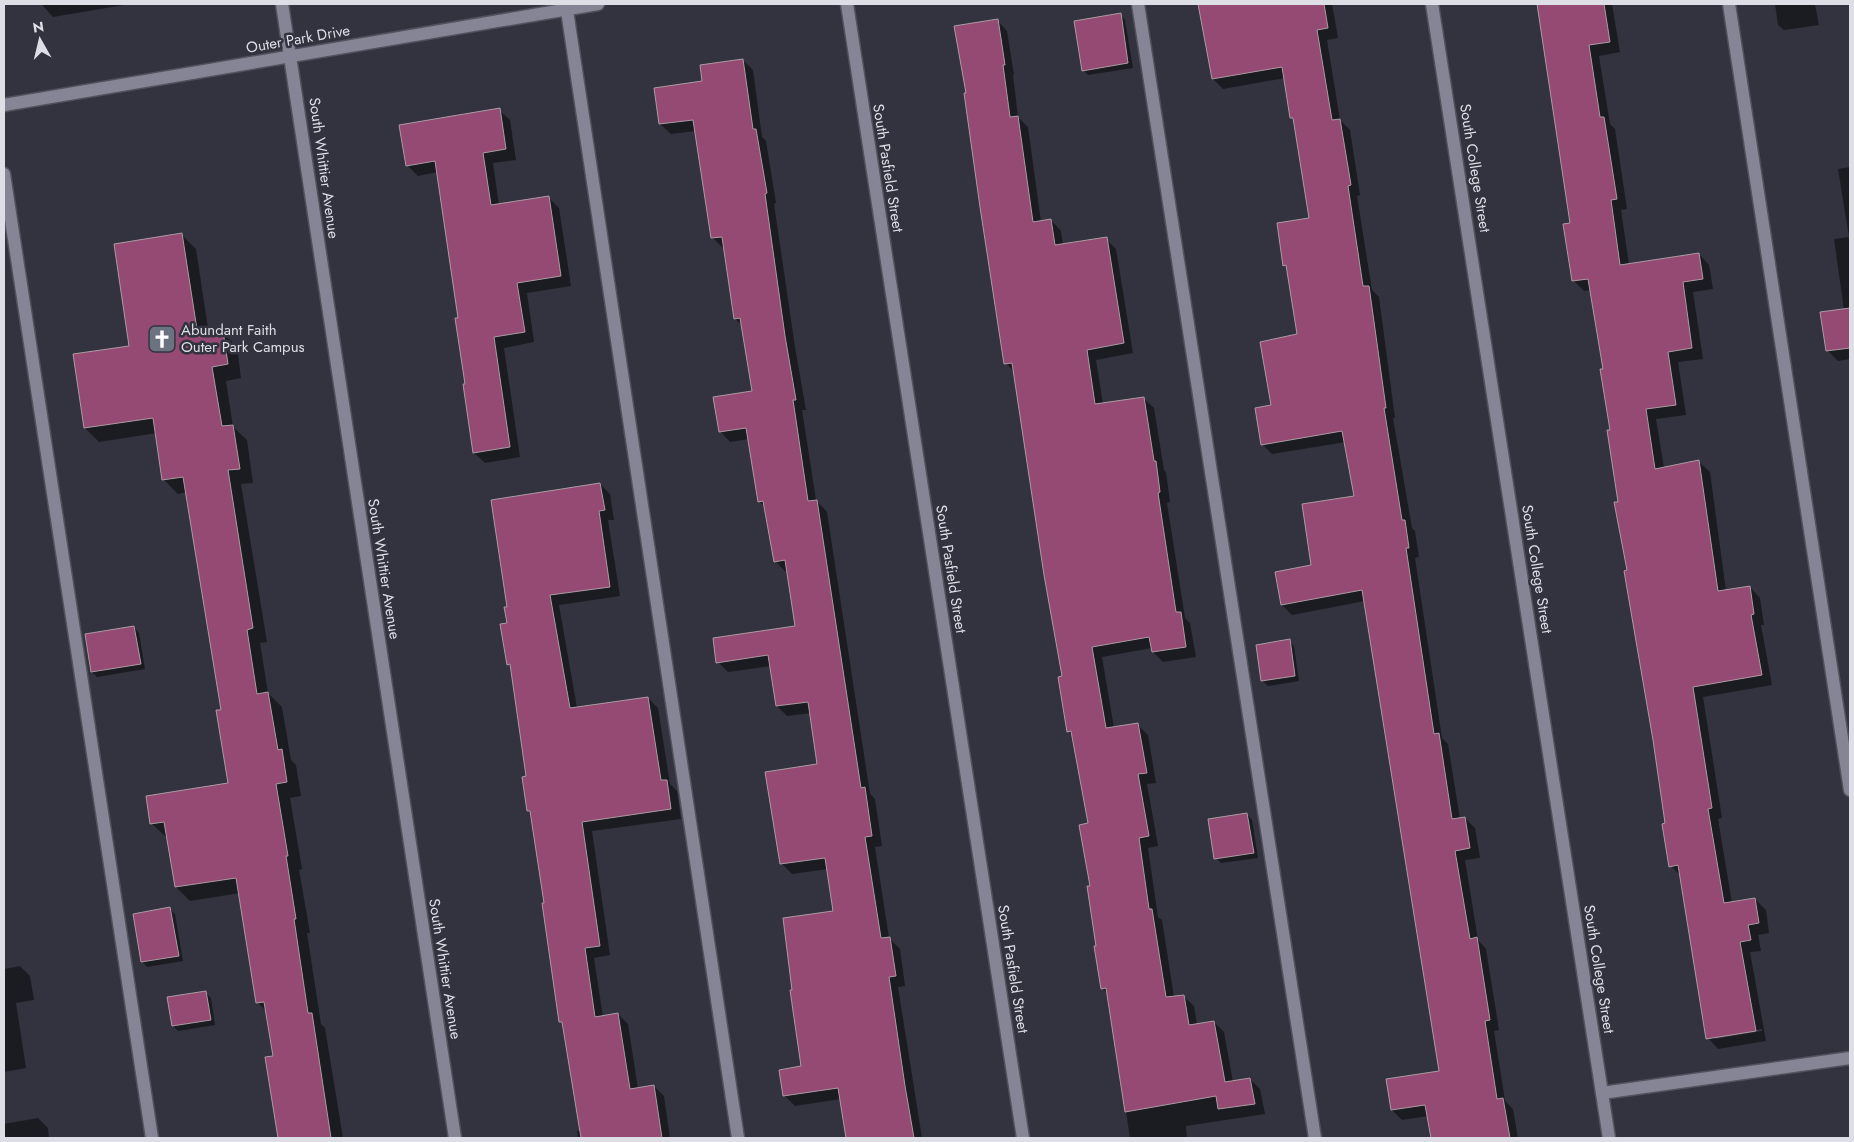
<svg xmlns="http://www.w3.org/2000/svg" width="1854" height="1142" viewBox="0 0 1854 1142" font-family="Jost,sans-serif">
  <rect width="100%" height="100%" fill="#333340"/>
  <!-- shadow -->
  <path fill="#0007" fill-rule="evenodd" d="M 42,4 L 130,4 L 53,17 L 43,6 Z
    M 1210,4 L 1332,4 L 1338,38 L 1327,40 L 1340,120 L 1350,130 L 1360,195 L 1357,196 L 1372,290 L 1379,297 L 1395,418 L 1393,418 L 1412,528 L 1415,531 L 1419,557 L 1415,558 L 1442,738 L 1448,744 L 1460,819 L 1465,818 L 1475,828 L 1480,858 L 1465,860 L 1478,940 L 1486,949 L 1499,1030 L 1494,1031 L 1505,1101 L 1513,1109 L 1518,1138 L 1432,1138 L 1428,1116 L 1402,1120 L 1392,1110 L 1441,1072 L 1365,601 L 1292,615 L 1282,605 L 1312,566 L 1355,497 L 1346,442 L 1272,454 L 1262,444 L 1273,406 L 1299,335 L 1288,269 L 1284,265 L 1310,219 L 1295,121 L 1292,118 L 1285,78 L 1223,89 L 1213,79 L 1200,5 Z
    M 1539,4 L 1612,4 L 1620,52 L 1599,56 L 1610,124 L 1615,129 L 1627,209 L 1621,210 L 1629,265 L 1699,254 L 1709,265 L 1713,289 L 1693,292 L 1703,359 L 1678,362 L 1686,415 L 1656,419 L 1664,468 L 1699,462 L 1710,472 L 1726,591 L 1750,587 L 1760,598 L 1764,625 L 1761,625 L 1772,685 L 1703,697 L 1722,818 L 1718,819 L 1732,903 L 1755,899 L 1766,910 L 1769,933 L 1758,935 L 1761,951 L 1750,952 L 1766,1041 L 1718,1049 L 1708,1038 L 1682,877 L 1671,866 L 1667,825 L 1628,571 L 1604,370 L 1591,290 L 1584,291 L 1573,280 L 1571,224 ZM 1762,1029 L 1762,1031 L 1715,1039 L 1715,1036 Z
    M 1775,4 L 1815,4 L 1819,25 L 1784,30 L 1778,25 Z
    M 1120,14 L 1125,20 L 1133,68 L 1088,75 L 1083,70 Z
    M 997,20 L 1007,31 L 1014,75 L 1013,75 L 1018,117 L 1028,127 L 1041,222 L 1051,220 L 1061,231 L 1063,245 L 1106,239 L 1116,249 L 1133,353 L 1096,360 L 1103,404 L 1143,398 L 1154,408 L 1164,470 L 1166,472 L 1170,502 L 1167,503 L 1185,618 L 1190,623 L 1196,657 L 1163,662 L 1153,652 L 1152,648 L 1102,657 L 1114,728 L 1138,725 L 1148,735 L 1156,783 L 1147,784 L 1158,846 L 1148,848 L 1158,917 L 1162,920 L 1174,997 L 1183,996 L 1194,1006 L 1197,1025 L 1214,1022 L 1224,1032 L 1233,1082 L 1250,1079 L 1260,1089 L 1265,1114 L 1186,1126 L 1187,1138 L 1130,1138 L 1108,994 L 1102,988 L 1091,887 L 1090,824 L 1074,737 L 1068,731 L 1064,677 L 1014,372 L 1006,363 Z
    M 743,60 L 753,70 L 762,137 L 766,141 L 776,203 L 774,204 L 795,347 L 806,410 L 802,410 L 816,500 L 827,512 L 870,794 L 875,799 L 882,846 L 875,847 L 889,938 L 900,949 L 905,986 L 898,987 L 922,1138 L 847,1138 L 841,1099 L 795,1106 L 785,1096 L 803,1067 L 835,912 L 828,869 L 792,874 L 781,863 L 818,765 L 811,713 L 787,716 L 777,706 L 771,666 L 728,672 L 718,662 L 797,627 L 788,571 L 786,572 L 775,561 L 766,508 L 759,501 L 749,439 L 730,442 L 720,431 L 753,392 L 742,325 L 735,319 L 725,248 L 723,248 L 713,238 L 696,131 L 671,134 L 660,124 L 704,83 Z
    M 499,110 L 510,120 L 516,160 L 493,163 L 499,205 L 548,197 L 559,208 L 571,286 L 527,293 L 534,342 L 504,348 L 520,457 L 485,463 L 474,453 L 459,318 L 438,172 L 418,176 L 407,165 Z
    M 1850,167 L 1850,359 L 1838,361 L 1828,351 L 1844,310 L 1834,239 L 1849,237 L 1838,169 Z
    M 182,235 L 196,249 L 209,335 L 223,333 L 237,347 L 241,378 L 226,381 L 233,427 L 247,440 L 253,483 L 241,484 L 267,642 L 260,643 L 268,693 L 282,707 L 291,760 L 296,765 L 301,796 L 290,798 L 302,869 L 299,870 L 310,933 L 307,933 L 321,1024 L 325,1028 L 343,1138 L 279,1138 L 266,1058 L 275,1057 L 267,1012 L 257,1002 L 240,893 L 190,901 L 176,887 L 168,837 L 166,837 L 151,823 L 229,784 L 223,711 L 187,492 L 178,494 L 164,480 L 157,433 L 99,442 L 85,428 L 131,347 Z
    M 600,484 L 610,494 L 614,520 L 608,520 L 620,596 L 559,605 L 577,708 L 648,698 L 658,708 L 670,784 L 677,791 L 681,819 L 592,831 L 610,955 L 594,958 L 603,1017 L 618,1014 L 628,1024 L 638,1089 L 654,1086 L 664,1096 L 670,1138 L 578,1138 L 577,1131 L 581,1130 L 564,1025 L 560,1022 L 546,904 L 531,814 L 528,811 L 528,777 L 512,668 L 508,664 L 508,608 Z
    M 134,627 L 139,633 L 145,669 L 97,677 L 92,672 Z
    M 1289,641 L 1294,646 L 1299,681 L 1268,686 L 1262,680 Z
    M 1247,814 L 1252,820 L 1258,858 L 1221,863 L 1216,858 Z
    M 170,909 L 175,914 L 183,961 L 147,967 L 142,961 Z
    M 4,966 L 4,969 L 20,966 L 30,976 L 34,1000 L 16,1003 L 26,1068 L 4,1072 Z
    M 206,993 L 211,998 L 215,1025 L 178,1031 L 173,1026 Z
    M 38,1118 L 48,1128 L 49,1138 L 4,1138 L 4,1124 Z"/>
  <!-- building -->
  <path fill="#944a72" stroke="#ac9ba3" d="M 1198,4 L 1324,4 L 1328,28 L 1317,30 L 1332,120 L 1340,119 L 1351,185 L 1348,186 L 1363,286 L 1369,286 L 1386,408 L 1384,408 L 1402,520 L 1405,520 L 1409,548 L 1406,548 L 1434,734 L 1439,733 L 1452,819 L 1465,817 L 1470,848 L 1455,851 L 1470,939 L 1477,937 L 1490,1020 L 1485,1021 L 1497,1099 L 1503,1098 L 1510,1138 L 1431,1138 L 1425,1105 L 1391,1110 L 1386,1079 L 1439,1071 L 1362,590 L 1281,605 L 1275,572 L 1311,565 L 1302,504 L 1354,496 L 1342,431 L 1261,445 L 1255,408 L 1271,405 L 1260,342 L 1297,334 L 1286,265 L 1283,266 L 1277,223 L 1309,218 L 1293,118 L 1290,118 L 1282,67 L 1212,79 Z
    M 1537,4 L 1604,4 L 1610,42 L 1589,45 L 1600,117 L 1604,117 L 1617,199 L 1611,200 L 1620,265 L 1699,253 L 1703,279 L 1683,282 L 1692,348 L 1668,352 L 1676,405 L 1646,409 L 1655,469 L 1699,460 L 1718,591 L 1750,586 L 1754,614 L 1751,615 L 1762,675 L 1693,687 L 1712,808 L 1708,809 L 1724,903 L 1755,898 L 1759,923 L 1748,925 L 1751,940 L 1740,942 L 1756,1031 L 1706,1039 L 1678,865 L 1669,867 L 1662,824 L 1665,823 L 1653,740 L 1624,571 L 1627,570 L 1614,502 L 1618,502 L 1607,430 L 1610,430 L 1600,369 L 1603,369 L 1588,279 L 1572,281 L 1563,224 L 1570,223 Z
    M 1121,13 L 1128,63 L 1082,71 L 1074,21 Z
    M 998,19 L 1005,65 L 1003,65 L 1010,117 L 1018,116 L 1033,222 L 1051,219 L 1055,245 L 1107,237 L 1124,343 L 1087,350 L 1095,404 L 1144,397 L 1154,461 L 1156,461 L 1160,492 L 1158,493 L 1176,612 L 1181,612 L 1186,647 L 1152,652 L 1149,637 L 1092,647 L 1106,728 L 1138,723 L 1147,773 L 1138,774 L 1149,836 L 1139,838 L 1149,909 L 1152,909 L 1166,997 L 1184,995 L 1189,1025 L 1214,1021 L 1225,1082 L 1250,1078 L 1255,1104 L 1218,1109 L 1216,1096 L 1125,1112 L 1106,988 L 1101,989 L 1094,946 L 1096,946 L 1087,886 L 1090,886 L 1079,825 L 1088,823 L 1071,731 L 1067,732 L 1058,677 L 1062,676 L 1044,575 L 1012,363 L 1004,364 L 980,207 L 964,93 L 966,93 L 954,26 Z
    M 743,59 L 753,129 L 756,129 L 767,193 L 765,194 L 785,336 L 796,400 L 793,400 L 808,501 L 817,500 L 861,788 L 865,787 L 872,836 L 865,837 L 881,938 L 890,937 L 896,976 L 889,977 L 905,1086 L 914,1138 L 846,1138 L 838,1088 L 783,1096 L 779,1070 L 801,1066 L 790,990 L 792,990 L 783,918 L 833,911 L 825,858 L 780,864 L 765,772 L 817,764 L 808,702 L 776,706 L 768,655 L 716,663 L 713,638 L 795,626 L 785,560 L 774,562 L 763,501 L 758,502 L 746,428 L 719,432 L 713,397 L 752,391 L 740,318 L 734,319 L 722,237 L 711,238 L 693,120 L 659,124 L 654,88 L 702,81 L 700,65 Z
    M 500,108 L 506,149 L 483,153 L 491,205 L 549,196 L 561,276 L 517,283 L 525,332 L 494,337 L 510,447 L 473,453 L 463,384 L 465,384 L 455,318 L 458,318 L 435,161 L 406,166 L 399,125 Z
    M 182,233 L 198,336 L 223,331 L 228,364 L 212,367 L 222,426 L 233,425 L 240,469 L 228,470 L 253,628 L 247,630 L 257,694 L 268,692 L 278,750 L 282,749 L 287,782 L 276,784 L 288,856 L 286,856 L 296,919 L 294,919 L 308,1013 L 312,1013 L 331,1138 L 278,1138 L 265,1057 L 273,1056 L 264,1002 L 256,1003 L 236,878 L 175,887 L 164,822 L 150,824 L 146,796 L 228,783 L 216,710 L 221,710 L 183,477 L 162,480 L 153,418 L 84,428 L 73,354 L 129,346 L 114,244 Z
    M 1850,308 L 1850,348 L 1826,351 L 1820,312 Z
    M 600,483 L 605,510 L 599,511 L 610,587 L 550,595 L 570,708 L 648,697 L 661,780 L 667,780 L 671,809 L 582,822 L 600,946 L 585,948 L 595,1017 L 618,1013 L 630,1089 L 654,1085 L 662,1138 L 581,1138 L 562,1022 L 559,1022 L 542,903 L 544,903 L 530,811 L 527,811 L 522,777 L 526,776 L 510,664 L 507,665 L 500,624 L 507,623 L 504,607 L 507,607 L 491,500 Z
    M 134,626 L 141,664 L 91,672 L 85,634 Z
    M 1290,639 L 1295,676 L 1261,681 L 1256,645 Z
    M 1247,813 L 1254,853 L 1214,859 L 1208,819 Z
    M 170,907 L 179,956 L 141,962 L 133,914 Z
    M 206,991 L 211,1020 L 172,1026 L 167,997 Z"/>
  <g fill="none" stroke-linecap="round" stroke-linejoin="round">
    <!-- lane casing -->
    <g stroke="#52515c" stroke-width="15">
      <path id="lane" d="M 566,4 L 738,1138
        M 1138,4 L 1315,1138
        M 1729,4 L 1850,790
        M 4,174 L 152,1138
        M 1602,1093 L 1850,1058"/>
    </g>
    <!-- street casing -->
    <g stroke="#52515c" stroke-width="15">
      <path id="street" d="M 282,4 L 455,1138
        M 847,4 L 1023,1138
        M 1432,4 L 1609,1138"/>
    </g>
    <!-- secondary casing -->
    <g stroke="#52515c" stroke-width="15">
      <path id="secondary" d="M 4,105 L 598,4"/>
    </g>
    <!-- lane -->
    <use href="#lane" stroke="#858595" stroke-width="12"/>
    <!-- street -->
    <use href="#street" stroke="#858595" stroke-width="12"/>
    <!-- secondary -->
    <use href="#secondary" stroke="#858595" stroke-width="12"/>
  </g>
  <!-- icons -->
  <defs>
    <g id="church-square" transform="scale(1.4375)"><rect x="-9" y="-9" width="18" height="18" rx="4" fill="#6b7280" stroke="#333340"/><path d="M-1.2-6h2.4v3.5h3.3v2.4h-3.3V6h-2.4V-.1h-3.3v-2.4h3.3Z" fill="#fff"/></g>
  </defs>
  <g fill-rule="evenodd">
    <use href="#church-square" x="162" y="339"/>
  </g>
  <g text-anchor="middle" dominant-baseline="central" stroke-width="5" stroke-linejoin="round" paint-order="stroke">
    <!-- street labels -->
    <g font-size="15" fill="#dedee6" stroke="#333340">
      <text transform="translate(298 39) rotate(-10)">Outer Park Drive</text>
      <text transform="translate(324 168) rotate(82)">South Whittier Avenue</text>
      <text transform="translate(888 168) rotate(81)">South Pasfield Street</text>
      <text transform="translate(1475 168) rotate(81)">South College Street</text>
      <text transform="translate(384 569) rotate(81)">South Whittier Avenue</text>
      <text transform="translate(951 569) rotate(81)">South Pasfield Street</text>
      <text transform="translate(1537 569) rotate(81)">South College Street</text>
      <text transform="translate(445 969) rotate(81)">South Whittier Avenue</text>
      <text transform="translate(1013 969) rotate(81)">South Pasfield Street</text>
      <text transform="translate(1599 969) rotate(81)">South College Street</text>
    </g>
    <!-- poi labels -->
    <g font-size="15" fill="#dedee6" stroke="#333340" text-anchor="start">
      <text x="181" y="330">Abundant Faith<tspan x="181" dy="17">Outer Park Campus</tspan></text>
    </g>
  </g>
  <!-- border -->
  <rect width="1854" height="1142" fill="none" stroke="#dedee6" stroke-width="10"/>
  <!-- north arrow -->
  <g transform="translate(40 40) rotate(352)" stroke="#333340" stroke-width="4" paint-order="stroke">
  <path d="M0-4L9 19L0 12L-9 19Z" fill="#dedee6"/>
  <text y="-8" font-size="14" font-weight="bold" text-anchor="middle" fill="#dedee6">N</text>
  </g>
</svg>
